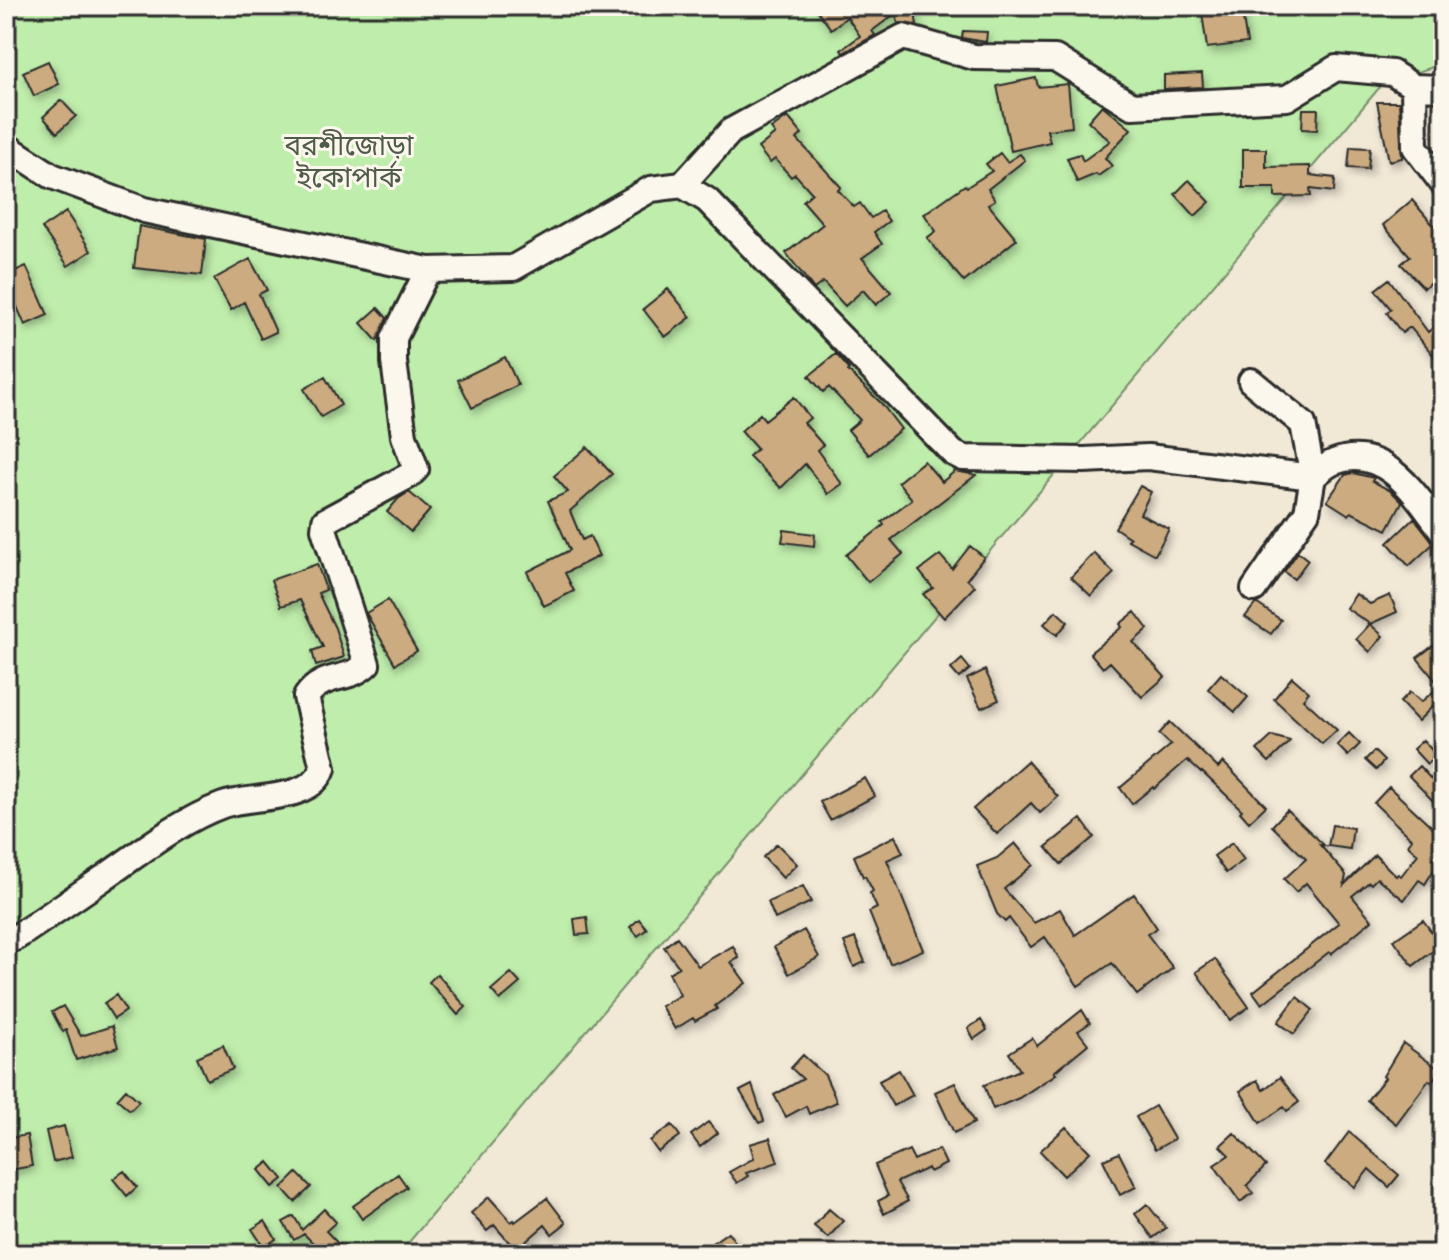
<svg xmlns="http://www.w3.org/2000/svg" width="1449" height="1260" viewBox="0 0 1449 1260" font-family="Sriracha,'Noto Sans Bengali',sans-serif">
  <defs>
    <filter id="shadow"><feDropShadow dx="3" dy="5" stdDeviation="4" flood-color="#0004"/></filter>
  </defs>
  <rect width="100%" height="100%" fill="#f1e8d6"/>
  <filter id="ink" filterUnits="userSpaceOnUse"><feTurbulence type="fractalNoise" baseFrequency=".0125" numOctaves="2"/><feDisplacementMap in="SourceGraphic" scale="16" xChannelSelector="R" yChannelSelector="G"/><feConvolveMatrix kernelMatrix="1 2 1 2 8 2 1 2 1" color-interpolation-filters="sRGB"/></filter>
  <g filter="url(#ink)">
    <!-- green -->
    <path fill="#bfedab" stroke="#758c6b" stroke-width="2" d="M 6,6 L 1443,6 L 1443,64 L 1384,82 L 399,1254 L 6,1254 Z"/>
    <!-- building -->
    <path fill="#cbab7f" stroke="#2b2b2b" stroke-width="2" filter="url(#shadow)" d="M 814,6 L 914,6 L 917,25 L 898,23 L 896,13 L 872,31 L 875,35 L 843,53 L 841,50 L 860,36 L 847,17 L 831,29 Z
      M 1201,6 L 1241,6 L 1247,43 L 1207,48 Z
      M 963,31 L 987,32 L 986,42 L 962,38 Z
      M 48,61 L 59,84 L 34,96 L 23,72 Z
      M 1202,73 L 1203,87 L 1164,89 L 1164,75 Z
      M 1036,78 L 1038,87 L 1068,84 L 1072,127 L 1047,130 L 1050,142 L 1011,151 L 997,86 Z
      M 61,100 L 76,116 L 57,133 L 43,117 Z
      M 1377,102 L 1399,102 L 1402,158 L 1389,161 Z
      M 1102,105 L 1131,129 L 1105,158 L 1112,166 L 1098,176 L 1096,174 L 1077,182 L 1067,158 L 1080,154 L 1083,161 L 1110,141 L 1088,121 Z
      M 1303,109 L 1318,109 L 1317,130 L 1302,129 Z
      M 788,117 L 802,134 L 797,139 L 841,187 L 838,190 L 854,207 L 860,203 L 871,218 L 882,211 L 889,221 L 874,232 L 882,244 L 862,258 L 891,292 L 876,305 L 863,290 L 845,306 L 823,282 L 814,289 L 786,253 L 823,224 L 803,201 L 812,193 L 795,174 L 791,177 L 775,159 L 770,163 L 758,148 L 775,134 L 771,129 Z
      M 1350,147 L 1370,148 L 1368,169 L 1348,168 Z
      M 1243,149 L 1266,149 L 1266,167 L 1310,166 L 1310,175 L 1335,178 L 1334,192 L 1310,189 L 1311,196 L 1275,197 L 1275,188 L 1243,188 Z
      M 1000,153 L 1007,162 L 1020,154 L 1025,160 L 988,189 L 995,200 L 988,204 L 1017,239 L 964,282 L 927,238 L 936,231 L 924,214 L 965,185 L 967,187 L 992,171 L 986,164 Z
      M 1189,180 L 1210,202 L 1195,216 L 1175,194 Z
      M 1412,200 L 1434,226 L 1443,219 L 1443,270 L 1424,288 L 1401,264 L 1410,256 L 1383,225 Z
      M 66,212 L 91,251 L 68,266 L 42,228 Z
      M 139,226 L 206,239 L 202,275 L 134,268 Z
      M 250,259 L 267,290 L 259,294 L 276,332 L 261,339 L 244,302 L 231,310 L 214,279 Z
      M 26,266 L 48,315 L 25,325 L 6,282 L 6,275 Z
      M 1389,279 L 1428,332 L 1434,327 L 1443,337 L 1443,367 L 1410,327 L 1402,333 L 1387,313 L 1391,309 L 1375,290 Z
      M 668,289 L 691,317 L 665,337 L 643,309 Z
      M 378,308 L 387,318 L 377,341 L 361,323 Z
      M 836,354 L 849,369 L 848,371 L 881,403 L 901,429 L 869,455 L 848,430 L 860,420 L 829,387 L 823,392 L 809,376 Z
      M 505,357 L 518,385 L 472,408 L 458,380 Z
      M 325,377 L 341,405 L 321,417 L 304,389 Z
      M 794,397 L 810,418 L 804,423 L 823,445 L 817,450 L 842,484 L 828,494 L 805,464 L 781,488 L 749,456 L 757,449 L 741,431 L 760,414 L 765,420 Z
      M 587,447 L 612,474 L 570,511 L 582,540 L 590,536 L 599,556 L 565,573 L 574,591 L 544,606 L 527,572 L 570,550 L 548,501 L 568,492 L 554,476 Z
      M 924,461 L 942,482 L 955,471 L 976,475 L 891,540 L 903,554 L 868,582 L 846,555 L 884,525 L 882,522 L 912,499 L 898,482 Z
      M 1353,473 L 1374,478 L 1372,481 L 1391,491 L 1402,502 L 1387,530 L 1351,512 L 1349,515 L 1327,501 L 1345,475 Z
      M 1140,486 L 1151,492 L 1140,514 L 1169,529 L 1155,555 L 1128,540 L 1130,538 L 1115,528 Z
      M 409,492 L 430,510 L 411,532 L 387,512 L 398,499 Z
      M 1414,518 L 1434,543 L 1409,566 L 1388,543 Z
      M 784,530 L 815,534 L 814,546 L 782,542 Z
      M 970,546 L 984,557 L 967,579 L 975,586 L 944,618 L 923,594 L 933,588 L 919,571 L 940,555 L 952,569 Z
      M 1298,552 L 1308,560 L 1294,579 L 1284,572 Z
      M 1094,553 L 1114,573 L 1091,596 L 1071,577 Z
      M 317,564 L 326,590 L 318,593 L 335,628 L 344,657 L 316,666 L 312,651 L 323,647 L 300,600 L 281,606 L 271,580 Z
      M 1356,594 L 1370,604 L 1390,595 L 1397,612 L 1370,624 L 1346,608 Z
      M 388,600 L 417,651 L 395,664 L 366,613 Z
      M 1256,603 L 1281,620 L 1271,634 L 1245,617 Z
      M 1056,611 L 1068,622 L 1057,635 L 1044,624 Z
      M 1135,612 L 1148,629 L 1133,642 L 1165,677 L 1142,697 L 1110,662 L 1103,668 L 1090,653 L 1122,627 L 1120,624 Z
      M 1370,624 L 1383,636 L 1370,652 L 1356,639 Z
      M 1443,638 L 1443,696 L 1418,721 L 1400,702 L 1410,692 L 1421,702 L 1440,686 L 1417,658 Z
      M 962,659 L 970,669 L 959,678 L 951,669 Z
      M 985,670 L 999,700 L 981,708 L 967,679 Z
      M 1221,674 L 1248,697 L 1235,712 L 1208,689 Z
      M 1292,677 L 1309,692 L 1303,699 L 1337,730 L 1322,744 L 1274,699 Z
      M 1170,722 L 1218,768 L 1223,762 L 1266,806 L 1249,822 L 1240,812 L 1242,810 L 1202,772 L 1201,773 L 1187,760 L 1154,789 L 1153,787 L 1132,804 L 1120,788 L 1171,745 L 1159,734 Z
      M 1349,733 L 1360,744 L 1348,756 L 1337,745 Z
      M 1272,736 L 1290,741 L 1269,762 L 1257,750 Z
      M 1423,740 L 1436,755 L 1427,764 L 1413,749 Z
      M 1374,751 L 1384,761 L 1376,770 L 1365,760 Z
      M 1027,761 L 1058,797 L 1040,813 L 1031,803 L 997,834 L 973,809 Z
      M 1419,766 L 1443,792 L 1443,799 L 1437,805 L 1409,776 Z
      M 865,778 L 875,796 L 830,820 L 820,802 Z
      M 1389,787 L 1443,837 L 1443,841 L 1437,848 L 1443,852 L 1443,866 L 1438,873 L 1434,870 L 1425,884 L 1419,880 L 1404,900 L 1377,878 L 1371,884 L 1369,882 L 1352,896 L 1372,920 L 1331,954 L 1329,952 L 1262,1004 L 1253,992 L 1339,923 L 1306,883 L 1296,892 L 1284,879 L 1306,859 L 1272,826 L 1287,810 L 1325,846 L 1320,845 L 1346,875 L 1344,885 L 1375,855 L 1396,876 L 1398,874 L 1401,876 L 1418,854 L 1408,845 L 1412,839 L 1374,803 Z
      M 1081,819 L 1094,837 L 1061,864 L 1046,847 Z
      M 1332,825 L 1353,828 L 1350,849 L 1328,846 Z
      M 895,836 L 903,853 L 887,860 L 923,950 L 890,964 L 869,912 L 877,908 L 870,893 L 873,891 L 865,876 L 863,877 L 854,856 Z
      M 1015,843 L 1033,865 L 1004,889 L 1034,923 L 1060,909 L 1075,935 L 1134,894 L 1157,928 L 1147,934 L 1173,968 L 1137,995 L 1112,963 L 1078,986 L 1045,937 L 1031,947 L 1009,918 L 1005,922 L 997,914 L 977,866 L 997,858 Z
      M 1232,843 L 1244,860 L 1226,873 L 1214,856 Z
      M 777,844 L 797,864 L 783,878 L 763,857 Z
      M 803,886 L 811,902 L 775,919 L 768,902 Z
      M 587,917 L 589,934 L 576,935 L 574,919 Z
      M 639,919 L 647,929 L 638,936 L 630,927 Z
      M 1423,920 L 1441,945 L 1413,966 L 1394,940 Z
      M 804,930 L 819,957 L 789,974 L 774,947 Z
      M 677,937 L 698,966 L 733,946 L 739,958 L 731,962 L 746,983 L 715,1006 L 717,1009 L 695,1021 L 693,1018 L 675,1029 L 661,1006 L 680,995 L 669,973 L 679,967 L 664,947 Z
      M 855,938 L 865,962 L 854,967 L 844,942 Z
      M 1215,959 L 1249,1007 L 1230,1020 L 1196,972 Z
      M 511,973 L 520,983 L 500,1000 L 491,990 Z
      M 437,974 L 466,1007 L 458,1015 L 429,982 Z
      M 116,995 L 126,1011 L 114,1019 L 104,1003 Z
      M 1297,997 L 1313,1010 L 1294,1034 L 1278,1022 Z
      M 63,1006 L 81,1036 L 112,1026 L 118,1047 L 76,1060 L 66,1030 L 63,1032 L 52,1012 Z
      M 1082,1010 L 1090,1023 L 1078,1031 L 1088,1044 L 1054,1072 L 1056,1074 L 1019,1098 L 993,1109 L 984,1085 L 1020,1070 L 1009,1053 L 1032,1038 L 1037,1046 Z
      M 981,1020 L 987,1030 L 974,1039 L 968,1028 Z
      M 1403,1043 L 1440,1070 L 1431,1082 L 1429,1080 L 1396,1124 L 1367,1100 L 1385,1078 L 1383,1076 Z
      M 223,1045 L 233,1069 L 207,1080 L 197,1057 Z
      M 803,1055 L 825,1075 L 837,1102 L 809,1114 L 806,1106 L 786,1117 L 774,1095 L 803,1079 L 791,1068 Z
      M 899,1070 L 913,1095 L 893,1106 L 879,1081 Z
      M 1280,1077 L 1299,1102 L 1287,1111 L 1284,1107 L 1260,1123 L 1240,1091 L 1257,1080 L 1263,1090 Z
      M 955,1083 L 974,1123 L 954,1133 L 935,1092 Z
      M 752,1085 L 764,1121 L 759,1123 L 740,1091 Z
      M 126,1089 L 139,1101 L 130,1110 L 117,1099 Z
      M 1155,1106 L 1174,1139 L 1155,1150 L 1136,1117 Z
      M 708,1122 L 718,1133 L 700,1147 L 691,1135 Z
      M 672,1125 L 680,1136 L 658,1152 L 650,1141 Z
      M 64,1126 L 72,1157 L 53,1162 L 46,1131 Z
      M 1066,1127 L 1090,1152 L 1064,1176 L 1040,1151 Z
      M 1349,1132 L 1399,1175 L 1389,1187 L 1369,1169 L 1355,1187 L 1325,1164 Z
      M 1234,1133 L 1266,1166 L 1247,1185 L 1253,1193 L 1240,1202 L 1214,1165 L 1229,1155 L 1220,1146 Z
      M 27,1135 L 32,1166 L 10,1170 L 6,1139 Z
      M 770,1138 L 778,1162 L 746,1173 L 748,1176 L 737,1183 L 729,1172 L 754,1158 L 750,1144 Z
      M 939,1149 L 946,1164 L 930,1172 L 928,1168 L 897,1182 L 908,1201 L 884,1214 L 878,1201 L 888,1196 L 875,1165 L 909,1150 L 914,1160 Z
      M 1119,1153 L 1136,1187 L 1120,1195 L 1103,1160 Z
      M 269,1162 L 283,1179 L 273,1187 L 259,1170 Z
      M 124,1171 L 137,1187 L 127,1196 L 113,1179 Z
      M 297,1173 L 311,1187 L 295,1202 L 282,1188 Z
      M 398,1174 L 407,1187 L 362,1219 L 353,1206 Z
      M 489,1197 L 511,1222 L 514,1220 L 515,1222 L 547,1198 L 566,1223 L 552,1234 L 545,1225 L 516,1250 L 494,1225 L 487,1231 L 471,1213 Z
      M 1147,1204 L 1166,1228 L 1153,1238 L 1135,1214 Z
      M 324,1209 L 336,1222 L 326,1231 L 348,1254 L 324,1254 L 304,1234 L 294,1240 L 283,1222 L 294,1216 L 302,1230 Z
      M 829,1209 L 843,1221 L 828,1238 L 814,1226 Z
      M 265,1221 L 276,1239 L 264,1247 L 252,1229 Z
      M 728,1232 L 744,1254 L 713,1254 L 708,1246 Z"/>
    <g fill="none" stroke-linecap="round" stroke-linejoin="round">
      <!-- minor casing -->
      <g stroke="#2b2b2b" stroke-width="30">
        <path id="minor" d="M 1414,87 L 1415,147 L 1443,184
          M 6,146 L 52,176 L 144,210 L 428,270 L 513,268 L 651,189 L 682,185 L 731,131 L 903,37 L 974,57 L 1055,58 L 1132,106 L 1287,98 L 1336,68 L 1392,73 L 1414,87 L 1443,88
          M 682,185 L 707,200 L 953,453 L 963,458 L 1084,460 L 1148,457 L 1313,477
          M 1251,381 L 1303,424 L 1313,477 L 1307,512 L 1254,589
          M 1313,477 C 1319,472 1326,465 1334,462 C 1385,442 1418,498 1443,532
          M 6,941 L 15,938 C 44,919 73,899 102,879 C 140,853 179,821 223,805 C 252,795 312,802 323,768 L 306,697 C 322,672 349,682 367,664 L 324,529 L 325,521 L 410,475 L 416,469 L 404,436 L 394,362 L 394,338 L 428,270"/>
      </g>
      <!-- minor -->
      <use href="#minor" stroke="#fbf7ec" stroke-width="24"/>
    </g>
  </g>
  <g text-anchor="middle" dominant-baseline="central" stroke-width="6" stroke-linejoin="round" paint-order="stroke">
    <!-- park labels -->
    <g font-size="28" fill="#505c4b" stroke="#fbf7ec">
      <text x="349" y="145">বরশীজোড়া<tspan x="349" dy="32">ইকোপার্ক</tspan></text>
    </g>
  </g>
  <!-- margin -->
  <rect width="1449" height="1260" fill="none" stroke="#fbf7ec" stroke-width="32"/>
  <rect x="16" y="16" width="1417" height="1228" fill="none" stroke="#2b2b2b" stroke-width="3" filter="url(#ink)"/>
</svg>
